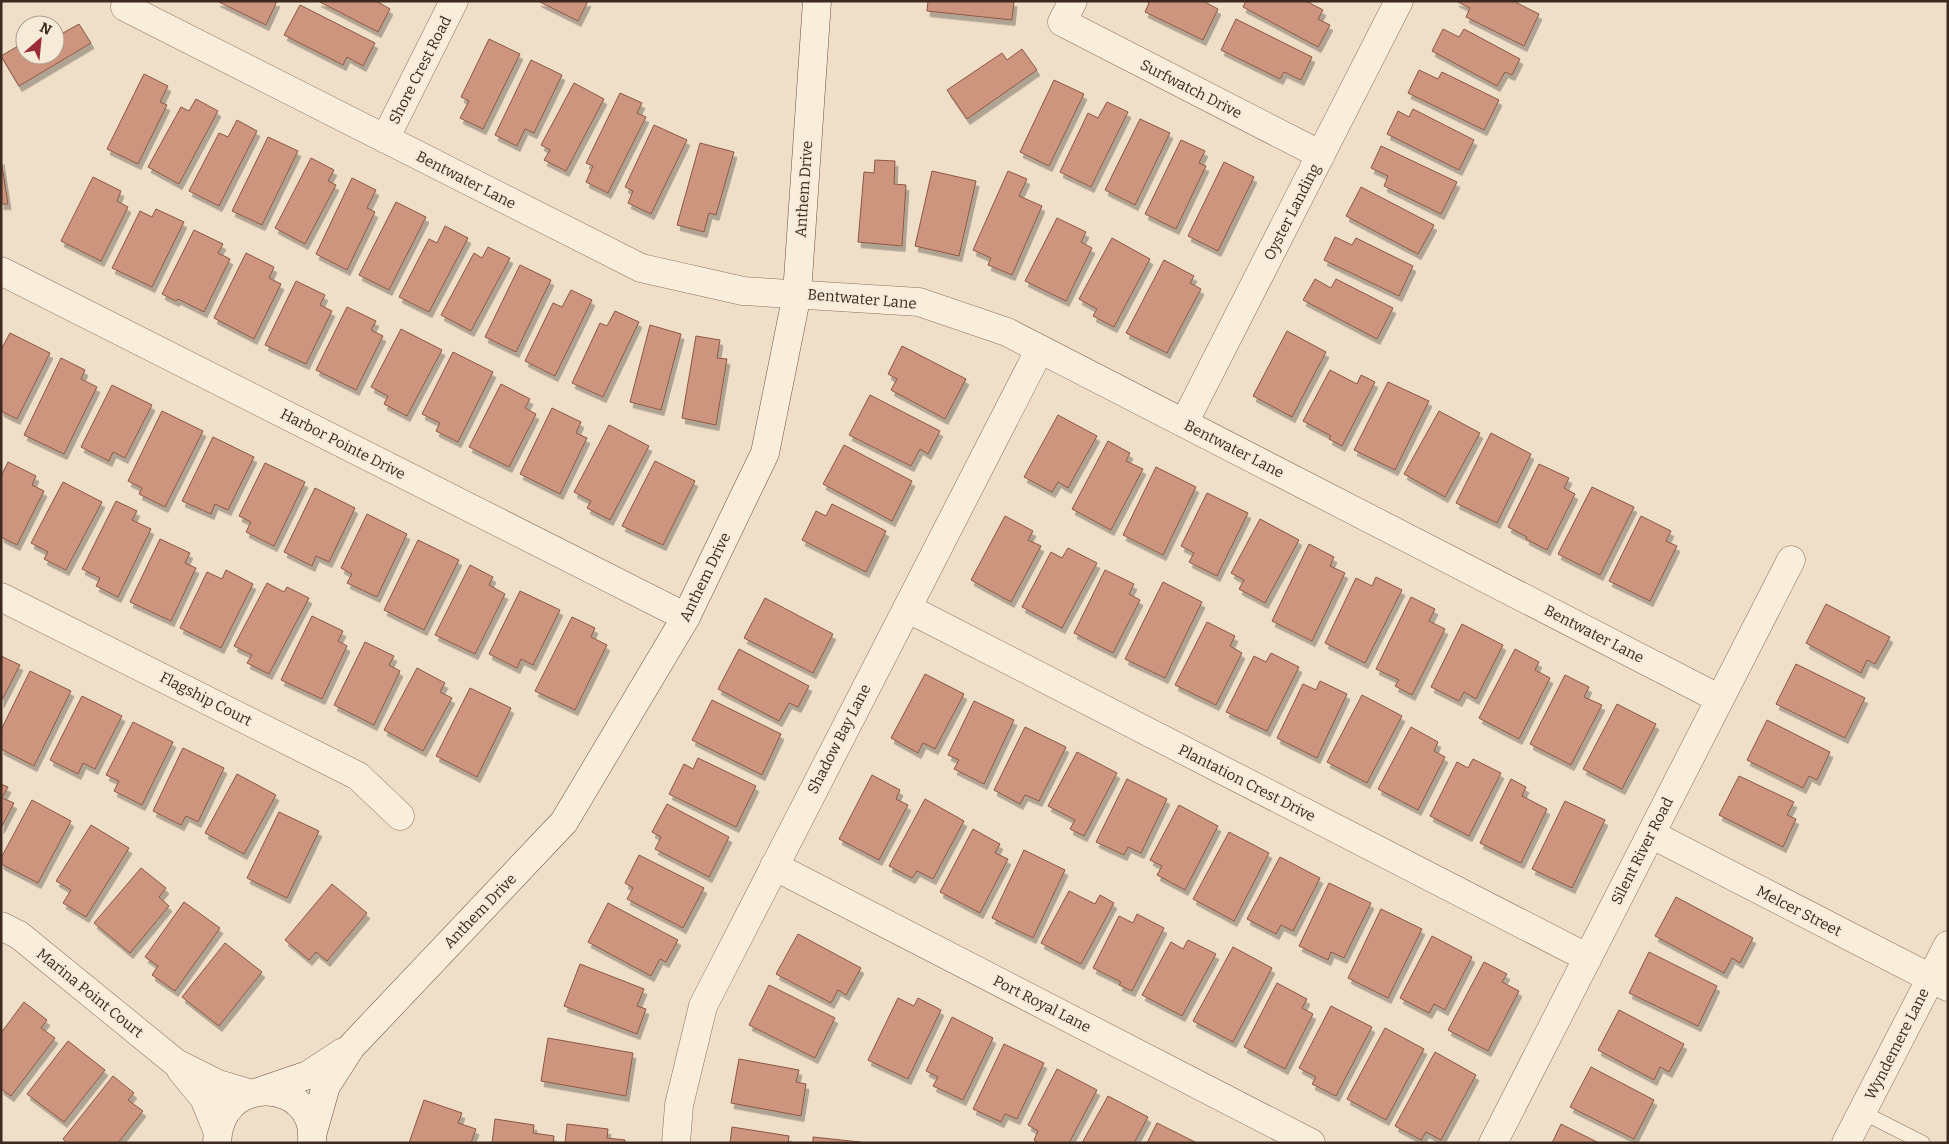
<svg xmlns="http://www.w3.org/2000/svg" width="1949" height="1144" viewBox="0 0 1949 1144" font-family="Bitter,serif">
  <defs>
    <filter id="shadow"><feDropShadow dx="3" dy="5.5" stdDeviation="0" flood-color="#0004"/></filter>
  </defs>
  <rect width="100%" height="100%" fill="#efdec8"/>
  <!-- building -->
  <path fill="#cd957e" stroke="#8b5642" filter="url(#shadow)" d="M 217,1 L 277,1 L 266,25 Z
    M 318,1 L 376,1 L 390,9 L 378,32 Z
    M 538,1 L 588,1 L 578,21 Z
    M 928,1 L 1014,1 L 1012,20 L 927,11 Z
    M 1146,1 L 1203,1 L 1218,9 L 1203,40 L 1145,12 L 1149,3 Z
    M 1246,1 L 1306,1 L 1323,10 L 1318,19 L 1330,25 L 1318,47 L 1243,7 Z
    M 1456,1 L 1513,1 L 1539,14 L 1524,46 L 1466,17 L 1470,8 Z
    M 300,5 L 375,43 L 363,66 L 347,57 L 343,65 L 284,35 Z
    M 1236,19 L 1312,57 L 1301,80 L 1284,72 L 1280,79 L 1221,50 Z
    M 57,23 L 63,33 L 79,24 L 91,43 L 19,86 L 1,56 L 25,42 L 25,55 L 55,55 L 55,25 L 53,25 Z
    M 1443,29 L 1459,37 L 1464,29 L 1520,59 L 1512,75 L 1505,72 L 1497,86 L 1432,51 Z
    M 489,39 L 520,54 L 483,129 L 460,118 L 469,101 L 461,97 Z
    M 1022,49 L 1037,70 L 967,119 L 947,90 L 1002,53 L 1007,60 Z
    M 531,60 L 562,75 L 534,133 L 525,129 L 517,146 L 495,135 Z
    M 1419,70 L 1438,79 L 1442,72 L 1499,100 L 1484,130 L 1408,93 Z
    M 144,74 L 168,86 L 160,102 L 167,105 L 138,164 L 107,149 Z
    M 1054,80 L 1084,94 L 1049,166 L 1020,152 Z
    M 574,83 L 604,99 L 566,171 L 544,160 L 550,150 L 541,145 Z
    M 620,93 L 642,103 L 637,113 L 646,117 L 608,193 L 586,182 L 593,166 L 586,163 Z
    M 196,99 L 218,111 L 179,184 L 148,167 L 181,107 L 189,111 Z
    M 1107,102 L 1128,112 L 1091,187 L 1060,172 L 1088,113 L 1098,118 Z
    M 1413,109 L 1474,140 L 1459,170 L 1387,134 L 1398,111 L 1409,117 Z
    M 1140,119 L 1170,133 L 1135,205 L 1105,190 Z
    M 237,120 L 257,131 L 219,206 L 189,191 L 219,133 L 228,137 Z
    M 654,125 L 687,140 L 651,214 L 628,203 L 633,191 L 625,187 Z
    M 268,137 L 298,151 L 262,225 L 232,211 Z
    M 1181,140 L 1205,151 L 1199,163 L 1206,166 L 1176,229 L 1145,214 Z
    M 700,143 L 734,152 L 716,215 L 709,213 L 704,232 L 677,225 Z
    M 1381,146 L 1457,182 L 1441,214 L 1384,186 L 1388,176 L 1371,168 Z
    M 311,158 L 334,170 L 328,181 L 336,185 L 305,244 L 275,228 Z
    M 1,159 L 8,204 L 1,204 Z
    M 875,160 L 895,161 L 894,184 L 906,185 L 902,246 L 858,242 L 864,172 L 874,173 Z
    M 1224,162 L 1254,177 L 1218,251 L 1188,236 Z
    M 932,171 L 976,181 L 959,256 L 915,246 Z
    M 1008,171 L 1027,179 L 1019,196 L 1042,206 L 1012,275 L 988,265 L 991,258 L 973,250 Z
    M 93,177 L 121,191 L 117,201 L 128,207 L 101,261 L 61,241 Z
    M 352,178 L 376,190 L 367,208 L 375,212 L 347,270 L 316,254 Z
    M 1361,187 L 1434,225 L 1418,254 L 1346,216 Z
    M 396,202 L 426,217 L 389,290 L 359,275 Z
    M 156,209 L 184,222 L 152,287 L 112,268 L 140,211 L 152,217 Z
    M 1057,218 L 1086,232 L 1081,242 L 1092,248 L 1066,301 L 1025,281 Z
    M 445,226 L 468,238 L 429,312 L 399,297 L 429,239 L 437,243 Z
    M 194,230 L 223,244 L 218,253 L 230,259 L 204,312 L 178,299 L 176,301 L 162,294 Z
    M 1335,237 L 1352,245 L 1356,238 L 1413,266 L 1399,296 L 1324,260 Z
    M 1112,238 L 1150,259 L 1114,327 L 1093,316 L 1097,309 L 1079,299 Z
    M 488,247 L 510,258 L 471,331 L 441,315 L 474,253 L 482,258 Z
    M 246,253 L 274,267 L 269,278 L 281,284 L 254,339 L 214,318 Z
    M 1164,260 L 1194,276 L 1190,283 L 1201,289 L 1167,353 L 1126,333 Z
    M 520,265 L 551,280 L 516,352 L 485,337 Z
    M 1315,279 L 1331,288 L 1336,279 L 1393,308 L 1377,339 L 1303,300 Z
    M 296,281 L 325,295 L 320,305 L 332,311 L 306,364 L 265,345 Z
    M 571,290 L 592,300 L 555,376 L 525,361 L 553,303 L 562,307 Z
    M 347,307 L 376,321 L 371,330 L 383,336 L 356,390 L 316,370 Z
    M 615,311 L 639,322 L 603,397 L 572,383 L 600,323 L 607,326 Z
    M 650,325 L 681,334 L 661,410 L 630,402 Z
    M 401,329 L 442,350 L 407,416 L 384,404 L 388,396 L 371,387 Z
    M 1287,331 L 1326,352 L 1292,417 L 1253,396 Z
    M 10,333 L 50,353 L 17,419 L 1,411 L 1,350 Z
    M 696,336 L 720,340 L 717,358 L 727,359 L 716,425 L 682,418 Z
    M 902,346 L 966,379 L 945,419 L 891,390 L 897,379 L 888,374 Z
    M 453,352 L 493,372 L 458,442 L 436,431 L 440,423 L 422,414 Z
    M 61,358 L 85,370 L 81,379 L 97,387 L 64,454 L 24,435 Z
    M 1330,370 L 1357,384 L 1361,375 L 1375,382 L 1342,446 L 1329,439 L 1331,436 L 1303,421 Z
    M 1388,382 L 1429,401 L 1395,470 L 1354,450 Z
    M 501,384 L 530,399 L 525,408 L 536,414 L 509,467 L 469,447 Z
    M 112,385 L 152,405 L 125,458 L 113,452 L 109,461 L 81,447 Z
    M 870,395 L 940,431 L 928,454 L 920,449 L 911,466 L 849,435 Z
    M 552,408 L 581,422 L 576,433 L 587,438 L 560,494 L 520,474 Z
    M 162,411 L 203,431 L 165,507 L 139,494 L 142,488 L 128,481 Z
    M 1439,411 L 1480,433 L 1445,497 L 1404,474 Z
    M 1058,415 L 1097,436 L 1068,488 L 1058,482 L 1052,492 L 1024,477 Z
    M 609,425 L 649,446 L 610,520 L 587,508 L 591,501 L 574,492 Z
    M 1491,433 L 1531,454 L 1497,523 L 1456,503 Z
    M 213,437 L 254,457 L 228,510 L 215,504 L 211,514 L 182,501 Z
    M 1108,441 L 1130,453 L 1126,461 L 1143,469 L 1111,530 L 1072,509 Z
    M 844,445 L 912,481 L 892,521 L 823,484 Z
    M 655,461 L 695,481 L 663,545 L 622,526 Z
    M 8,462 L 36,476 L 32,485 L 44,491 L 17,545 L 1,537 L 1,476 Z
    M 265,463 L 305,482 L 274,546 L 246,532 L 251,522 L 239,516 Z
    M 1539,464 L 1569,478 L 1564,488 L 1575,494 L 1547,550 L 1526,539 L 1527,537 L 1508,527 Z
    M 1156,467 L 1196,487 L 1163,555 L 1123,535 Z
    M 63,482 L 102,502 L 66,570 L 44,559 L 48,552 L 31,543 Z
    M 1592,487 L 1634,507 L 1600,575 L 1558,554 Z
    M 315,488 L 355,508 L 329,562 L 316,556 L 312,566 L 284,552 Z
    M 1207,493 L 1248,513 L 1217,576 L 1189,562 L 1194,553 L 1181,546 Z
    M 116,501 L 137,511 L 132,520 L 151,529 L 118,597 L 96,586 L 100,578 L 82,569 Z
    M 832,504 L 886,531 L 866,572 L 802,540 L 816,511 L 826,516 Z
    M 367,514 L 407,534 L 377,597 L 347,583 L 352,574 L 341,568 Z
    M 1005,516 L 1033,531 L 1028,540 L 1041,546 L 1011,602 L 971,580 Z
    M 1641,516 L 1671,531 L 1666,541 L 1677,546 L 1650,601 L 1609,581 Z
    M 1260,519 L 1299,540 L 1265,603 L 1239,589 L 1244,580 L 1231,573 Z
    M 160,539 L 190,553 L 185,563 L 196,568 L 171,621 L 130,602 Z
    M 418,540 L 459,560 L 424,630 L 384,610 Z
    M 1309,544 L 1334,557 L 1330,566 L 1345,573 L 1312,641 L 1272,621 Z
    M 1068,548 L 1097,563 L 1062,628 L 1022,607 L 1051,552 L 1062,558 Z
    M 470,565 L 493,577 L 489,585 L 505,594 L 475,654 L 435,635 Z
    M 226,570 L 253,584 L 221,648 L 180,628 L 207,572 L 222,579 Z
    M 1105,570 L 1134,584 L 1129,594 L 1140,600 L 1113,653 L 1074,633 Z
    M 1376,577 L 1402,590 L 1365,663 L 1325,643 L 1356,578 L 1372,586 Z
    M 1163,582 L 1202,602 L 1165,678 L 1125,659 Z
    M 267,583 L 284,592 L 287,587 L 309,598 L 269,674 L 247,663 L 252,655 L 234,646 Z
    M 520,591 L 560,610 L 533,665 L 521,659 L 517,668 L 489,654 Z
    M 1411,597 L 1435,609 L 1429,621 L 1445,629 L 1412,695 L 1395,686 L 1399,680 L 1376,669 Z
    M 765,598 L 833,634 L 813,673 L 744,638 Z
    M 1826,604 L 1890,637 L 1875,664 L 1867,660 L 1861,673 L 1806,643 Z
    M 312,616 L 343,631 L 338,641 L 347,646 L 322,699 L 281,680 Z
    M 572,617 L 595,628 L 591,637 L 607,645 L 575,710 L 535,691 Z
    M 1207,622 L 1235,636 L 1230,646 L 1242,653 L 1216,705 L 1175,685 Z
    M 1462,624 L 1503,645 L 1476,699 L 1464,692 L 1459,701 L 1431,687 Z
    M 365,642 L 394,656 L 389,665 L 400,671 L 374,725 L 334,705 Z
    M 739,649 L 809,686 L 798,707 L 789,703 L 779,721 L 718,689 Z
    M 1515,649 L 1539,662 L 1535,670 L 1550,678 L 1519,739 L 1479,718 Z
    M 1271,653 L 1299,667 L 1267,731 L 1226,712 L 1254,656 L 1266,662 Z
    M 1,656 L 20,665 L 1,702 Z
    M 1796,664 L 1865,698 L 1845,738 L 1776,704 Z
    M 417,668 L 445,683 L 440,692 L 452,698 L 423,751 L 384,730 Z
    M 30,671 L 71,691 L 34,766 L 1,749 L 1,730 Z
    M 925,674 L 964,694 L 935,749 L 923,743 L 918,753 L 891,738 Z
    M 1565,675 L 1589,687 L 1584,697 L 1602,705 L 1571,765 L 1530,744 Z
    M 1320,681 L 1347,694 L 1317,758 L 1277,738 L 1303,684 L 1316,690 Z
    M 470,688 L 511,708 L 477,777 L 436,756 Z
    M 1362,695 L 1402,716 L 1367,783 L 1327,762 Z
    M 82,696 L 122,716 L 95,769 L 83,763 L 78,774 L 50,760 Z
    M 712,700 L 781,734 L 762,775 L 692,740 Z
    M 974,701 L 1014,720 L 984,784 L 954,769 L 959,760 L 948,755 Z
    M 1617,704 L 1656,724 L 1622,789 L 1583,769 Z
    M 1767,720 L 1830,752 L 1817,780 L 1809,776 L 1803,788 L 1747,760 Z
    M 133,722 L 173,742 L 142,805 L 114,791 L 119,781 L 106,775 Z
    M 1025,727 L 1066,747 L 1039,801 L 1025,795 L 1020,804 L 994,790 Z
    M 1411,727 L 1438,742 L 1434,751 L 1445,757 L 1418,810 L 1378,789 Z
    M 183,748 L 224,768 L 198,822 L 186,816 L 181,825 L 153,811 Z
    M 1077,752 L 1117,773 L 1084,836 L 1070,829 L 1075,820 L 1048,806 Z
    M 698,758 L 756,786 L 736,827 L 669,794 L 684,764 L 693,769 Z
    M 1473,759 L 1501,773 L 1469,836 L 1430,816 L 1457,762 L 1468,768 Z
    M 237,774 L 276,795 L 244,854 L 205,833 Z
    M 872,775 L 900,790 L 896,799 L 908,805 L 879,860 L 839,839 Z
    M 1739,776 L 1794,802 L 1787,815 L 1796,819 L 1783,847 L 1719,815 Z
    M 1127,779 L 1167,799 L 1141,853 L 1128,847 L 1124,855 L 1096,842 Z
    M 1511,779 L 1526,787 L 1522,796 L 1547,809 L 1521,863 L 1480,843 Z
    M 1,784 L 8,787 L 2,798 L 14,803 L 1,828 Z
    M 925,799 L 964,821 L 933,879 L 917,871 L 912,878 L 889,866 Z
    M 32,800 L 71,821 L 38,883 L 1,864 L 1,858 Z
    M 1565,801 L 1605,820 L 1572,888 L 1532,869 Z
    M 667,804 L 729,837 L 709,877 L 655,849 L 661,837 L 652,832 Z
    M 1179,805 L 1218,826 L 1185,890 L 1157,875 L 1162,866 L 1150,860 Z
    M 279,812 L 319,831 L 287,898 L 247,878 Z
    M 91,825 L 129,848 L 86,917 L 63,903 L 71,890 L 56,881 Z
    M 973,829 L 1000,844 L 995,853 L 1008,859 L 980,913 L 940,892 Z
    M 1229,832 L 1269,853 L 1234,921 L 1193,899 Z
    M 1024,850 L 1065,870 L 1033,938 L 992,918 Z
    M 639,855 L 704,888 L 683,928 L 627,899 L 633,888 L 625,883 Z
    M 1280,857 L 1320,878 L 1293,931 L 1281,925 L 1276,934 L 1247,919 Z
    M 141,868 L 166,888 L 159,897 L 169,906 L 130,953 L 94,923 Z
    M 1329,883 L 1371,903 L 1344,958 L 1331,952 L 1328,960 L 1299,946 Z
    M 332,884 L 367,913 L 327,961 L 316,952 L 309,960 L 285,940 Z
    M 1069,891 L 1095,904 L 1100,895 L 1114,903 L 1081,964 L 1041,943 Z
    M 1676,897 L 1753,938 L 1740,963 L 1732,958 L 1724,973 L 1655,936 Z
    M 184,902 L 220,928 L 175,991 L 152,975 L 158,966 L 145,957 Z
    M 608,903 L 678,940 L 666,962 L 660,959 L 651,976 L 588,942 Z
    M 1381,909 L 1422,929 L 1388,998 L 1348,978 Z
    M 1137,914 L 1164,928 L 1132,991 L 1119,985 L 1121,982 L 1093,968 L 1119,916 L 1133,923 Z
    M 798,934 L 861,968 L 846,995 L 838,990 L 831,1003 L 776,974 Z
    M 1432,936 L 1472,957 L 1445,1010 L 1434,1004 L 1429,1013 L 1400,998 Z
    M 1188,940 L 1216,954 L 1182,1016 L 1142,995 L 1171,942 L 1183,949 Z
    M 225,943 L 262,972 L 219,1026 L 182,997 Z
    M 1233,947 L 1272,968 L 1233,1042 L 1193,1021 Z
    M 1649,952 L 1717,986 L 1698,1026 L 1629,993 Z
    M 1484,962 L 1507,974 L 1502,982 L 1519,991 L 1488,1051 L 1448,1030 Z
    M 580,964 L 644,989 L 637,1006 L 646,1009 L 637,1034 L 564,1006 Z
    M 1277,983 L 1307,999 L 1302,1008 L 1313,1014 L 1285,1069 L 1244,1047 Z
    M 769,985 L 835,1018 L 815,1058 L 749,1025 Z
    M 898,998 L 914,1006 L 918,998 L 941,1010 L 908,1079 L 868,1060 Z
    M 24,1002 L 47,1020 L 41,1028 L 55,1038 L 11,1096 L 1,1089 L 1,1033 Z
    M 1331,1006 L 1372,1027 L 1336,1096 L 1312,1084 L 1316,1077 L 1299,1068 Z
    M 1619,1010 L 1684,1044 L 1669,1072 L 1660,1067 L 1654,1080 L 1598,1050 Z
    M 952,1017 L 993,1038 L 963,1100 L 933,1086 L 938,1077 L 926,1071 Z
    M 1385,1028 L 1424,1049 L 1386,1120 L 1347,1099 Z
    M 548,1038 L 633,1053 L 626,1096 L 541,1081 Z
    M 68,1041 L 105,1070 L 64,1122 L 27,1094 Z
    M 1004,1044 L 1044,1063 L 1017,1119 L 1005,1114 L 1001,1122 L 973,1109 Z
    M 1435,1052 L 1476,1075 L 1441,1140 L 1426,1132 L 1421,1140 L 1395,1126 Z
    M 739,1059 L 799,1070 L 796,1082 L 806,1084 L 801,1116 L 731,1103 Z
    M 1591,1067 L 1654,1100 L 1634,1139 L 1570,1107 Z
    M 1057,1069 L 1097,1090 L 1069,1143 L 1039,1143 L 1034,1140 L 1038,1131 L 1028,1125 Z
    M 113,1076 L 134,1093 L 128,1100 L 143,1111 L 118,1143 L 67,1143 L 63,1139 Z
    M 1108,1096 L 1148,1117 L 1134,1143 L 1082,1143 Z
    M 424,1100 L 462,1113 L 458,1123 L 476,1129 L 471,1143 L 409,1143 Z
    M 495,1119 L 534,1125 L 533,1133 L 554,1136 L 553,1143 L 492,1143 Z
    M 1157,1123 L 1197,1143 L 1147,1143 Z
    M 567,1124 L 608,1129 L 607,1138 L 625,1140 L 625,1143 L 565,1143 Z
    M 1561,1124 L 1599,1143 L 1552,1143 Z
    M 732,1127 L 789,1136 L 788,1143 L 730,1143 Z
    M 813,1137 L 860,1142 L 860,1143 L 813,1143 Z"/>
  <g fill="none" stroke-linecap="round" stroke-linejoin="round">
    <!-- lane casing -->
    <g stroke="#8b705c" stroke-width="15">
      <path id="lane" d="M 1862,1112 L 1923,1143"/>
    </g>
    <!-- street casing -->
    <g stroke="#8b705c" stroke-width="29">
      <path id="street" d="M 128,1 L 125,7 L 641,268 L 743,291 L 919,302 L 1007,332 L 1720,699
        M 1073,1 L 1062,22 L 1321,155
        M 385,139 L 454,1
        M 1,271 L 686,617
        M 1184,423 L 1399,1
        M 1,597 L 358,776 L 400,816
        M 907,608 L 1588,958
        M 1651,834 L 1948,987
        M 774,866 L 1311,1143
        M 1,926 L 19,935 L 176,1063 L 218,1084 L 248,1093
        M 181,1070 L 204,1098 L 217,1130
        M 676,1143 L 679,1105 L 703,1006 L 1040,349
        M 1493,1143 L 1791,560
        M 1846,1143 L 1948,945"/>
    </g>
    <!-- secondary casing -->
    <g stroke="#6d513f" stroke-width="29">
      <path id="secondary" d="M 261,1091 L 308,1075 L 343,1052
        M 312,1135 L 326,1086 L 351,1047 L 564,822 L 686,617 L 765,453 L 797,294 L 817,1
        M 217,1143 C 219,1071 317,1079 312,1140"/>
    </g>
    <!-- lane -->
    <use href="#lane" stroke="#f9eddb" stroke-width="14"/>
    <!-- street -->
    <use href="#street" stroke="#f9eddb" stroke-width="28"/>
    <!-- secondary -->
    <use href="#secondary" stroke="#f9eddb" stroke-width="28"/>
  </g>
  <g text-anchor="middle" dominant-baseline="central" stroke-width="4" stroke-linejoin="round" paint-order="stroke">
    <!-- street labels -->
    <g font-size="15" fill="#3c2a20" stroke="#f6ead8">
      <text transform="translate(420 70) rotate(-63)">Shore Crest Road</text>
      <text transform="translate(1191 89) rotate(27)">Surfwatch Drive</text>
      <text transform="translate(466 180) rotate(27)">Bentwater Lane</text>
      <text transform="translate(804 189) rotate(-86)">Anthem Drive</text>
      <text transform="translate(1292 212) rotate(-63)">Oyster Landing</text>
      <text transform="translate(862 299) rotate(5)">Bentwater Lane</text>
      <text transform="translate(343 444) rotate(27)">Harbor Pointe Drive</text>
      <text transform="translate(1234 449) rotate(27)">Bentwater Lane</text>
      <text transform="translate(705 577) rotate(-64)">Anthem Drive</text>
      <text transform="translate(1594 634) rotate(27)">Bentwater Lane</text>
      <text transform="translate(206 699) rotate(27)">Flagship Court</text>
      <text transform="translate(839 739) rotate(-63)">Shadow Bay Lane</text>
      <text transform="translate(1247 783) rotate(27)">Plantation Crest Drive</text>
      <text transform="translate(1642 851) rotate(-63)">Silent River Road</text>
      <text transform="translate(480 911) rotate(-46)">Anthem Drive</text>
      <text transform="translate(1799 911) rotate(27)">Melcer Street</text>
      <text transform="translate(90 993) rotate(39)">Marina Point Court</text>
      <text transform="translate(1042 1004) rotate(27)">Port Royal Lane</text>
      <text transform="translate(1897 1044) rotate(-63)">Wyndemere Lane</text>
    </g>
  </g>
  <!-- border -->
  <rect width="1949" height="1144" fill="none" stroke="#3c2a20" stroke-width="5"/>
  <!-- north arrow -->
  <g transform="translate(40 40) rotate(27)"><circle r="24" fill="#f6ead8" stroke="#ac9d8e"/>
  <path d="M0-4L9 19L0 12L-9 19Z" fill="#9b2c3a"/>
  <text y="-8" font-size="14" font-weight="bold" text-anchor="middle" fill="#3c2a20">N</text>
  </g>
</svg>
